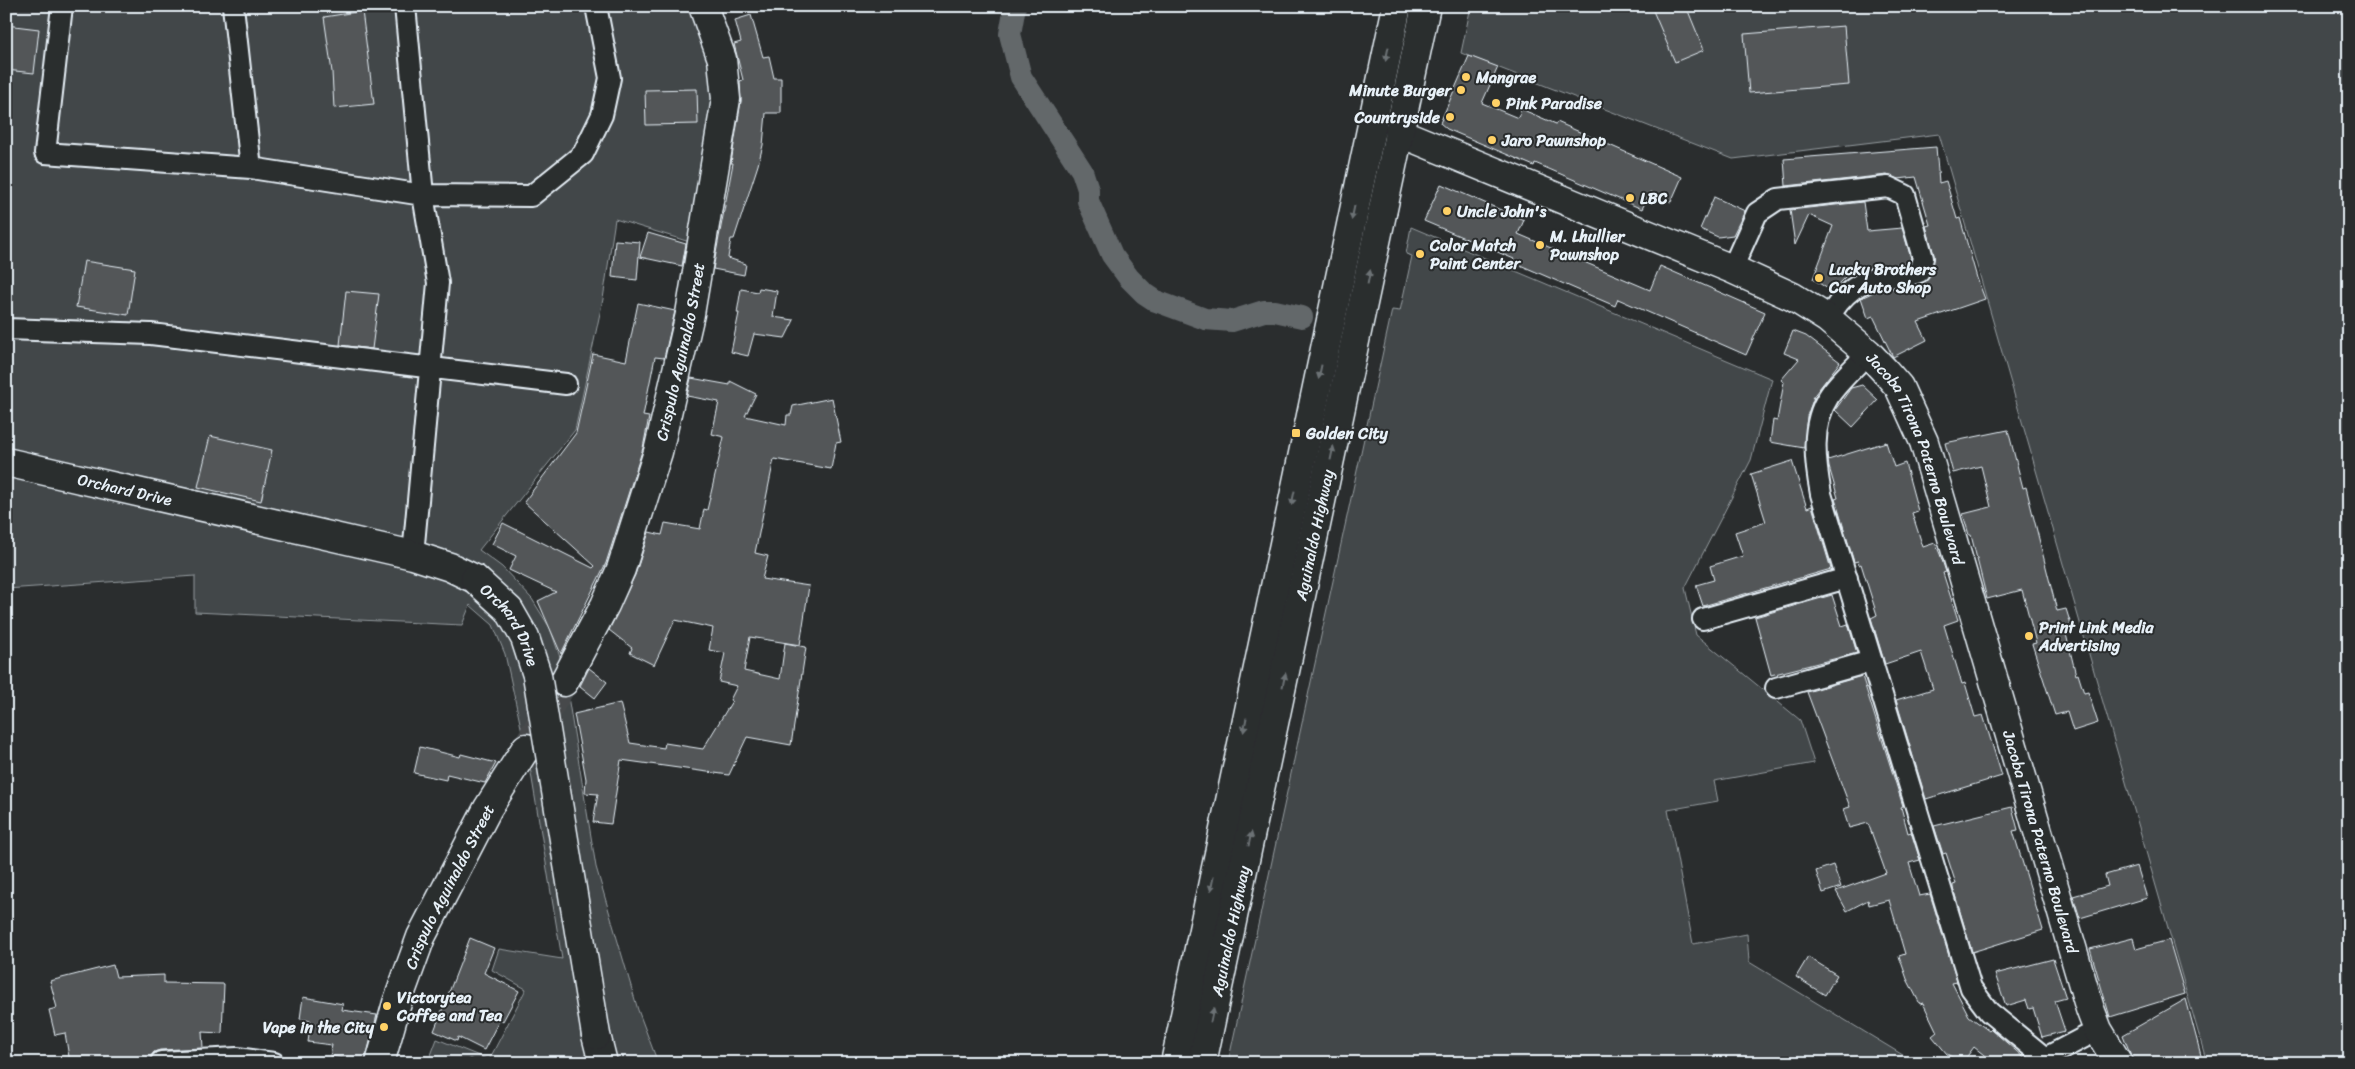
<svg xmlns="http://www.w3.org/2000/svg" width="2355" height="1069" viewBox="0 0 2355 1069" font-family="Sriracha,sans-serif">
  <rect width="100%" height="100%" fill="#2a2d2e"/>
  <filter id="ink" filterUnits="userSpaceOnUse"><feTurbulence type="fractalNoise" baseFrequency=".02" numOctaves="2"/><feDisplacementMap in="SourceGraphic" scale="10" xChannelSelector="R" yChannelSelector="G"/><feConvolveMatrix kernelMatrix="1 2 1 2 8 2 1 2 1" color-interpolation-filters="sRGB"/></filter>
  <g filter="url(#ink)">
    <!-- green -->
    <path fill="#424648" stroke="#959ca0" d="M 6,6 L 699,6 L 717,91 L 693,243 L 615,219 L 603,299 L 575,430 L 479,550 L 502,567 L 532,599 L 550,628 L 563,666 L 596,867 L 638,1010 L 658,1063 L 428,1063 L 437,1039 L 489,1060 L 526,989 L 492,970 L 499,949 L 562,959 L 531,773 L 505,654 L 493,625 L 470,605 L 462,625 L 195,612 L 195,576 L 6,589 Z
      M 1471,6 L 2349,6 L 2349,1063 L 2207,1063 L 1939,134 L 1733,159 L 1461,53 Z
      M 1411,227 L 1772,379 L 1751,460 L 1685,588 L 1696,635 L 1800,720 L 1814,763 L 1714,781 L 1718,801 L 1668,810 L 1693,944 L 1747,934 L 1749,962 L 1916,1063 L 1228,1063 L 1392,310 L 1400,311 L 1412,256 L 1406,254 Z"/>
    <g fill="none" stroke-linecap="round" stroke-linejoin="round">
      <!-- stream -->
      <path stroke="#989fa3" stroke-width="7" d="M 470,1063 L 471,1062"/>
      <!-- canal -->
      <path stroke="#63686b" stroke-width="22" d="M 1015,6 L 1010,34 L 1021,77 L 1082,171 L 1088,189 L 1088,201 L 1112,255 L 1129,278 L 1144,293 L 1156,301 L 1205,319 L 1232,321 L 1264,311 L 1275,311 L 1302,317"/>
    </g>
    <!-- building -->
    <path fill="#535759" stroke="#e8f1f8" d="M 1651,6 L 1686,6 L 1704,50 L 1675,62 Z
      M 362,11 L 374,104 L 334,108 L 332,72 L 324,17 Z
      M 751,15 L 763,57 L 769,56 L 774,78 L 781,78 L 781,113 L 766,113 L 763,145 L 758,165 L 734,239 L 731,239 L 728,258 L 746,264 L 744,275 L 713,269 L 733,163 L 731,163 L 741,101 L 740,81 L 743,80 L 734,44 L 741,42 L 735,20 Z
      M 6,25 L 39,29 L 34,73 L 6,70 Z
      M 1844,26 L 1849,85 L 1749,93 L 1744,34 Z
      M 1469,56 L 1498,67 L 1482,103 L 1518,118 L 1521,109 L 1556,124 L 1557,122 L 1682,177 L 1671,202 L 1650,192 L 1642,209 L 1535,163 L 1534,166 L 1447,129 L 1440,123 Z
      M 697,89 L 698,124 L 646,125 L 645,90 Z
      M 1936,147 L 1939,183 L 1946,181 L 1957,219 L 1960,218 L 1977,278 L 1985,299 L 1918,322 L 1927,340 L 1893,357 L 1873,316 L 1868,318 L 1861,298 L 1878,290 L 1918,285 L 1927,280 L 1930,276 L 1934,255 L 1926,226 L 1930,225 L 1916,177 L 1898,179 L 1887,175 L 1786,186 L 1784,159 Z
      M 1441,184 L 1524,220 L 1518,234 L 1650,290 L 1660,266 L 1765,312 L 1746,355 L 1618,299 L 1615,306 L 1513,262 L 1514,259 L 1424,221 Z
      M 1714,197 L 1745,211 L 1733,235 L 1718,237 L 1700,229 Z
      M 1863,202 L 1867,231 L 1902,228 L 1911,258 L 1909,263 L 1873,267 L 1853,275 L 1851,271 L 1831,291 L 1813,279 L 1833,226 L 1809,215 L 1795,245 L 1790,210 Z
      M 648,233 L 686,244 L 682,266 L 640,257 Z
      M 615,240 L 640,242 L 637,280 L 612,277 Z
      M 84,261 L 135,269 L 128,315 L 76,307 Z
      M 759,288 L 777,291 L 773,317 L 794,320 L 785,338 L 754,334 L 748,356 L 731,352 L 739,313 L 737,313 L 741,289 L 758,292 Z
      M 346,291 L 379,294 L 372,349 L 340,345 Z
      M 638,303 L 675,311 L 664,358 L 655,357 L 643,416 L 649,417 L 643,448 L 606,563 L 561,654 L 538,601 L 556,592 L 509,570 L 516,556 L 492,544 L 503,523 L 593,568 L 595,566 L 524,502 L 576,433 L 593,354 L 626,361 Z
      M 1793,331 L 1806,336 L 1840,362 L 1812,398 L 1814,397 L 1807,416 L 1804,448 L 1770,442 L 1773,420 L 1777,421 L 1784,382 L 1781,380 L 1799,359 L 1784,353 Z
      M 691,378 L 730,385 L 730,381 L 756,394 L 745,416 L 786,425 L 787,415 L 791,415 L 793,406 L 832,398 L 841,442 L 836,443 L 831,469 L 774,459 L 755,553 L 768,556 L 762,579 L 809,586 L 800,645 L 750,637 L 744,671 L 780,679 L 785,643 L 806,647 L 791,745 L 747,737 L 729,775 L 621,760 L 611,824 L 593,822 L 598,794 L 585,793 L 586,779 L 574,714 L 620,703 L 630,743 L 664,748 L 665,743 L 703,749 L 732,701 L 730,700 L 737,686 L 719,682 L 725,653 L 709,650 L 713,628 L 675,620 L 654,665 L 630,653 L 632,648 L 609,630 L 635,575 L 649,532 L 662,535 L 665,523 L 700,529 L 704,509 L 707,510 L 724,437 L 712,434 L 719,402 L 687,396 Z
      M 1862,385 L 1878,400 L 1853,427 L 1835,410 L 1851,388 Z
      M 2008,430 L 2023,488 L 2026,487 L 2057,611 L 2066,609 L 2072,628 L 2065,630 L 2076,675 L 2078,674 L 2084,693 L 2088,692 L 2098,723 L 2073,731 L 2067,712 L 2055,715 L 2032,644 L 2036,643 L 2022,590 L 1987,599 L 1971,535 L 1969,535 L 1963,514 L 1991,507 L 1981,466 L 1953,473 L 1945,443 Z
      M 210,436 L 272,450 L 261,501 L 198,487 Z
      M 1886,442 L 1894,467 L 1905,463 L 1918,511 L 1912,513 L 1923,547 L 1935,543 L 1940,554 L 1946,572 L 1943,573 L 1958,620 L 1944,625 L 1962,684 L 1965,683 L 1975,717 L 1983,715 L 2002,776 L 1926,799 L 1896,700 L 1933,689 L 1921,652 L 1885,664 L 1871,618 L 1877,615 L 1861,564 L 1859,565 L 1858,561 L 1854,562 L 1835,499 L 1838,498 L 1829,467 L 1828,460 Z
      M 1792,461 L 1807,508 L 1812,506 L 1831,569 L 1703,606 L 1696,585 L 1714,580 L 1710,566 L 1743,556 L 1735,532 L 1766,522 L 1751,474 Z
      M 1832,595 L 1842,626 L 1848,624 L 1857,653 L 1771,675 L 1755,617 Z
      M 589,668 L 607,682 L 595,698 L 580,686 Z
      M 1862,676 L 1903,806 L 1901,807 L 1908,833 L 1911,832 L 1920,860 L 1909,863 L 1919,896 L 1930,894 L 1957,982 L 1952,983 L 1969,1016 L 1989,1031 L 1991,1029 L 2030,1063 L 1994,1063 L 1974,1047 L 1962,1063 L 1947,1054 L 1932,1036 L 1937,1032 L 1923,1003 L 1920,1004 L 1907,979 L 1899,956 L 1905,954 L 1889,900 L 1869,905 L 1868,900 L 1847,911 L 1836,891 L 1886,873 L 1868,823 L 1849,828 L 1843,809 L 1850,807 L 1807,692 Z
      M 420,747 L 460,757 L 461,754 L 496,763 L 485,783 L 447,774 L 446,780 L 414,773 Z
      M 2012,807 L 2018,830 L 2013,831 L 2043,930 L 1972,952 L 1953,888 L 1953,885 L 1956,884 L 1946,853 L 1943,854 L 1934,826 Z
      M 1833,865 L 1841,887 L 1823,893 L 1816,871 Z
      M 2137,866 L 2147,898 L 2080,918 L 2073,896 L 2108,886 L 2105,875 Z
      M 470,938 L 494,948 L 484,973 L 519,991 L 503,1021 L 500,1019 L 484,1050 L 458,1037 L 457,1041 L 434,1031 Z
      M 2133,938 L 2136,949 L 2169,940 L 2185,994 L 2110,1017 L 2090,949 Z
      M 1808,957 L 1837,975 L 1825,995 L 1796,977 Z
      M 2053,959 L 2066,998 L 2055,1001 L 2065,1031 L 2042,1037 L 2033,1008 L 2029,1009 L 2026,1000 L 2006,1006 L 1995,974 Z
      M 113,965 L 116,977 L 164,975 L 164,983 L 224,984 L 222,1033 L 202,1032 L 203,1048 L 160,1050 L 154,1052 L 150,1057 L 118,1063 L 70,1063 L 65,1033 L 55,1035 L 49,1010 L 57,1008 L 50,981 Z
      M 303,997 L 343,1004 L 342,1010 L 377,1015 L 365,1061 L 330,1056 L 332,1045 L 308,1042 L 311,1021 L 300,1019 Z
      M 2186,999 L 2203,1063 L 2134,1063 L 2123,1035 Z"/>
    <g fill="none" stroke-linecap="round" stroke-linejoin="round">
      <!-- secondary-tunnel -->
      <path stroke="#464a4c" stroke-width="28" stroke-dasharray="28 14" stroke-linecap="butt" d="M 526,748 L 564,682"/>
      <!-- street casing -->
      <g stroke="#e8f1f8" stroke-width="24">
        <path id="street" d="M 62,6 L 45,153 L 251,168 L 423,195 L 531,196 L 583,154 L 602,115 L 610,78 L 596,6
          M 233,6 L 251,168
          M 405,6 L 423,195 L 438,283 L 413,555
          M 1732,269 L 1757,213 L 1778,199 L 1888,187 L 1905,195 L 1923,258 L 1919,272 C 1907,277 1898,276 1885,277 C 1858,279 1840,297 1828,319
          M 6,329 L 151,334 L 566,384
          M 1868,353 C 1855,367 1839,381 1829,396 C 1810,424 1815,463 1821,494 L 1971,988 L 1989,1012 L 2045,1058 L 2098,1030
          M 1703,619 L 1847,578
          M 1776,688 L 1872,661
          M 161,1062 L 237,1058 L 274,1063"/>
      </g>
      <!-- secondary casing -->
      <g stroke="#e8f1f8" stroke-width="31">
        <g id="secondary">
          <path id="s1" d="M 1398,132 L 1732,269 L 1793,297 L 1828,319 L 1868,353 L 1885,371 L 1899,387 L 1924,442 L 2090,1009 L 2098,1030 L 2118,1063"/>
          <path id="s2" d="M 6,462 L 413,555 L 450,567 L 475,579"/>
          <path id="s3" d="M 564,682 L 605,605 L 621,569 L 658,452 L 690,314 L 726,99 L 722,59 L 703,6"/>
          <path d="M 596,1035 L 603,1063"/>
          <path id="s4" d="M 380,1063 L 397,1003 L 421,937 L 488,808 L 526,748"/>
        </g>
      </g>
      <!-- highway casing -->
      <g stroke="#e8f1f8" stroke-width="31">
        <g id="highway">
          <path d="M 1175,1063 L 1397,6"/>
          <path id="s5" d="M 1202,1063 L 1426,6"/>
        </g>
      </g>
      <!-- street -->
      <use href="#street" stroke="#2a2d2e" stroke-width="20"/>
      <!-- secondary -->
      <use href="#secondary" stroke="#2a2d2e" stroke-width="28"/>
      <!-- highway -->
      <use href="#highway" stroke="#2a2d2e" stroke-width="28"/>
      <!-- secondary-bridge casing -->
      <g stroke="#e8f1f8" stroke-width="31" stroke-linecap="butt">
        <g id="secondary-bridge">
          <path id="s6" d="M 475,579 L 509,610 L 525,638 L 537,675 L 596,1035"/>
        </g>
      </g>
      <!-- secondary-bridge -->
      <use href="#secondary-bridge" stroke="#2a2d2e" stroke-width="28"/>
    </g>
    <!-- one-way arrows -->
    <defs><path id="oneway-solid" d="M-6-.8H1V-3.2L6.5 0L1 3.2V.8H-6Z" transform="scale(1.25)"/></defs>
    <g fill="#6c7275">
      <use href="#oneway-solid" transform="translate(1387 54) rotate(102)"/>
      <use href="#oneway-solid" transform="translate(1353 213) rotate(102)"/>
      <use href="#oneway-solid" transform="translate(1369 277) rotate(-79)"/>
      <use href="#oneway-solid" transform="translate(1320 372) rotate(102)"/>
      <use href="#oneway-solid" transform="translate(1332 453) rotate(-78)"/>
      <use href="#oneway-solid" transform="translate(1293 498) rotate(102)"/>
      <use href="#oneway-solid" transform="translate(1284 680) rotate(-78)"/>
      <use href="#oneway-solid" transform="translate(1245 725) rotate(102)"/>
      <use href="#oneway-solid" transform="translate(1250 839) rotate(-78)"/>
      <use href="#oneway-solid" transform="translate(1212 884) rotate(102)"/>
      <use href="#oneway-solid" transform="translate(1212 1015) rotate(-78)"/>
    </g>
  </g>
  <!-- markers -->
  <g fill="#ffd166" stroke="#2a2d2e" stroke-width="2">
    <circle cx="1466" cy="77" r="5"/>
    <circle cx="1461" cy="90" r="5"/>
    <circle cx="1496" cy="103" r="5"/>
    <circle cx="1450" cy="117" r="5"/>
    <circle cx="1492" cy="140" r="5"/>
    <circle cx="1630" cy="198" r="5"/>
    <circle cx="1447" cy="211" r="5"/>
    <circle cx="1540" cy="245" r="5"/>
    <circle cx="1420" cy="254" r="5"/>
    <circle cx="1819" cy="278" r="5"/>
    <rect x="1291" y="428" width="10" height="10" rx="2.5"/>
    <circle cx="2029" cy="636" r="5"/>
    <circle cx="387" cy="1006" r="5"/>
    <circle cx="384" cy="1027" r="5"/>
  </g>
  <g text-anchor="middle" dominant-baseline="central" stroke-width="4" stroke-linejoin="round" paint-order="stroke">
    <!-- poi labels -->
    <g font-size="16" font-weight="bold" fill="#e8f1f8" stroke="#2a2d2e" text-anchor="start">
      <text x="1476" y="77">Mangrae</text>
      <text x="1451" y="90" text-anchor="end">Minute Burger</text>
      <text x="1506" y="103">Pink Paradise</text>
      <text x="1440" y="117" text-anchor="end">Countryside</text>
      <text x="1502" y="140">Jaro Pawnshop</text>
      <text x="1640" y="198">LBC</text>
      <text x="1457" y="211">Uncle John's</text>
      <text x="1550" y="236">M. Lhullier<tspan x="1550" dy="18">Pawnshop</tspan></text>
      <text x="1430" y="245">Color Match<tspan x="1430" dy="18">Paint Center</tspan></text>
      <text x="1829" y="269">Lucky Brothers<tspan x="1829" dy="18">Car Auto Shop</tspan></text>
      <text x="1306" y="433">Golden City</text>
      <text x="2039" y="627">Print Link Media<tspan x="2039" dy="18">Advertising</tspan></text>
      <text x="397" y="997">Victorytea<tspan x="397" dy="18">Coffee and Tea</tspan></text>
      <text x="374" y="1027" text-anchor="end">Vape in the City</text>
    </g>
    <!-- street labels -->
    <g font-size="16" fill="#e8f1f8" stroke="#2a2d2e">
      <text stroke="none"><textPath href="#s3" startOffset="352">Crispulo Aguinaldo Street</textPath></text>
      <text stroke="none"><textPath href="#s1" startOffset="640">Jacoba Tirona Paterno Boulevard</textPath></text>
      <text stroke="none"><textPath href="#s2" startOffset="122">Orchard Drive</textPath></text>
      <text stroke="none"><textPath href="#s5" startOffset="540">Aguinaldo Highway</textPath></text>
      <text stroke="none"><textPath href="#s6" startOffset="59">Orchard Drive</textPath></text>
      <text stroke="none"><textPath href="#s1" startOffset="1045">Jacoba Tirona Paterno Boulevard</textPath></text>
      <text stroke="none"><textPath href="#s4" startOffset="190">Crispulo Aguinaldo Street</textPath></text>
      <text stroke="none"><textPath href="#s5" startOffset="135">Aguinaldo Highway</textPath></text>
    </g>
  </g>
  <!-- margin -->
  <rect width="2355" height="1069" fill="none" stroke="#2a2d2e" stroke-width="25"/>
  <rect x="12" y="12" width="2330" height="1044" fill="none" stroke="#e8f1f8" stroke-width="2" filter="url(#ink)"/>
</svg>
